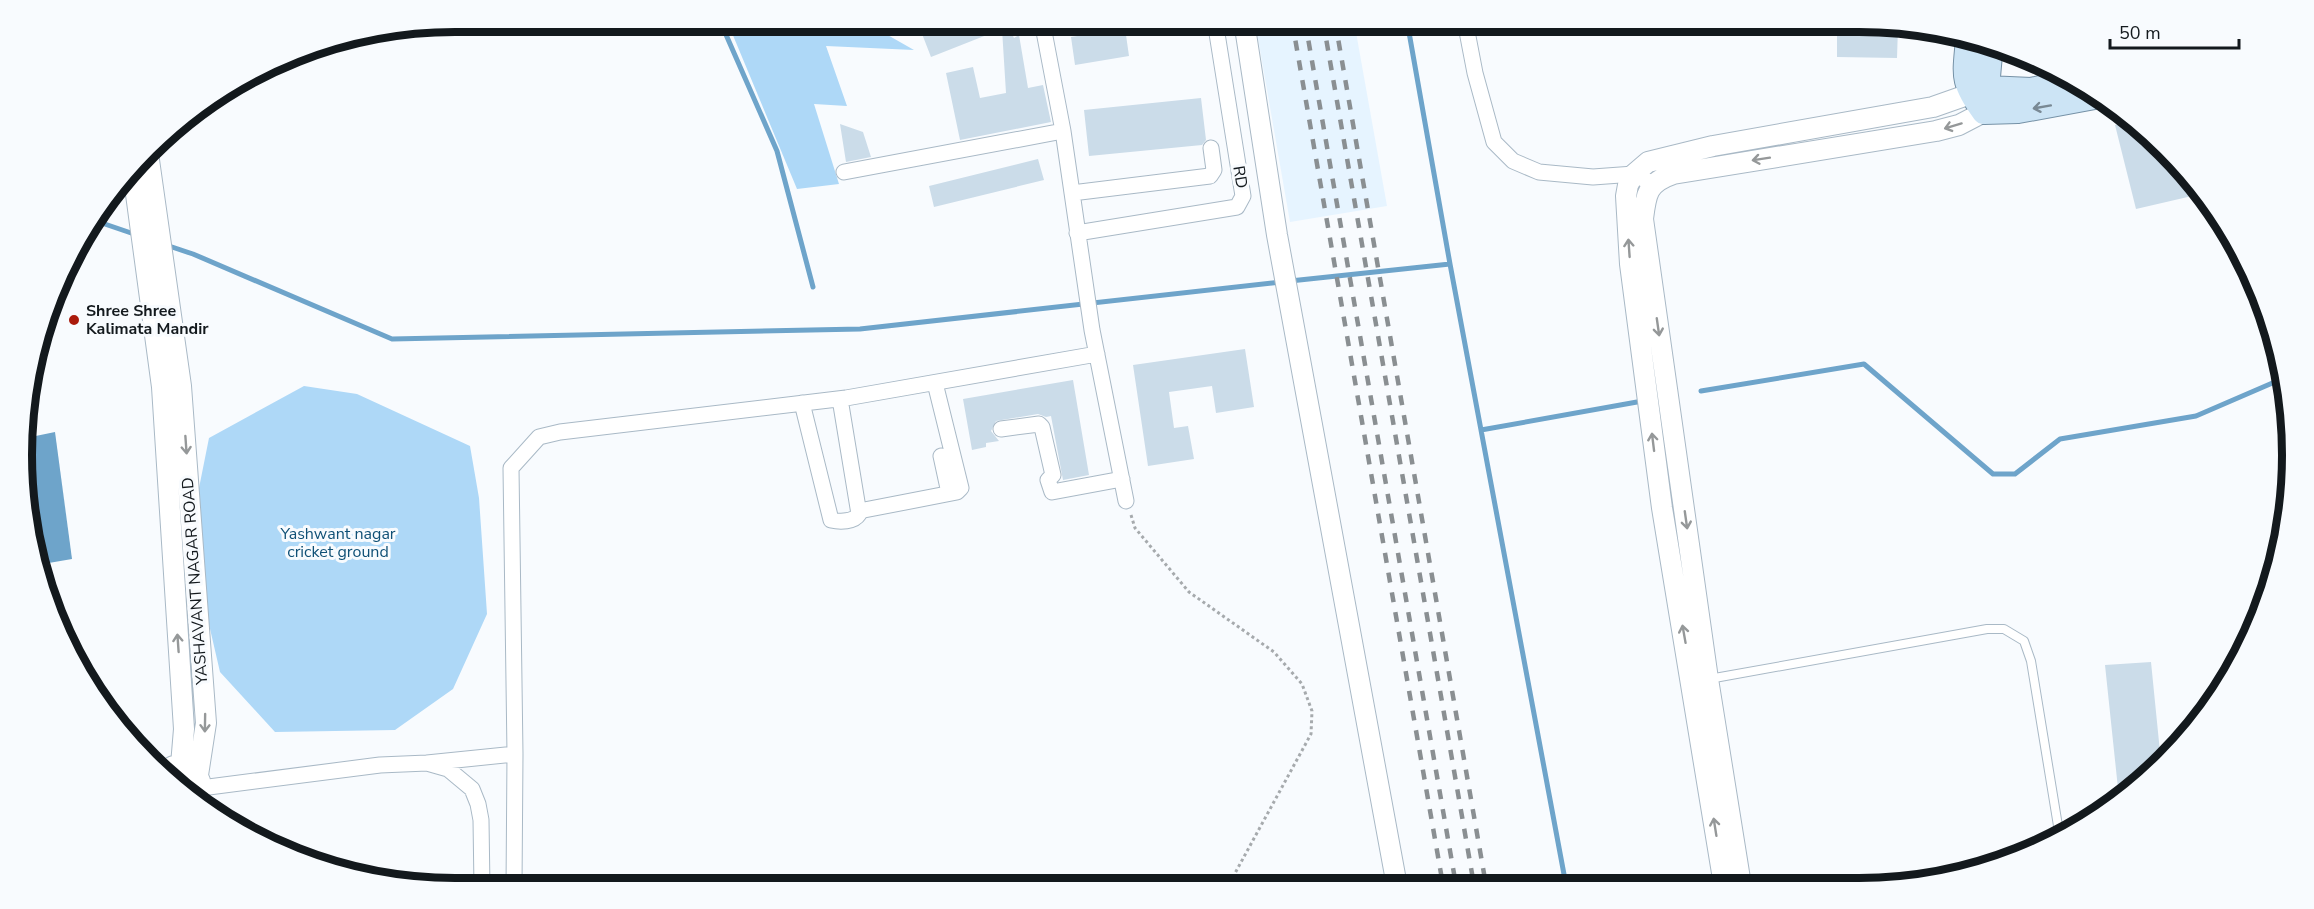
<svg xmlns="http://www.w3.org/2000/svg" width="2314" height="909" viewBox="0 0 2314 909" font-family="'Nunito Sans',sans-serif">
  <rect width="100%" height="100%" fill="#f8fbfe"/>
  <!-- built -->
  <path fill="#e6f4ff" d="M 1255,21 L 1354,21 L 1387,206 L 1290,222 Z"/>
  <!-- green -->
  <path fill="#aed8f7" d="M 727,21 L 863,21 L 914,50 L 826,46 L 847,106 L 814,104 L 839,184 L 797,189 Z
    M 304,386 L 357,394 L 470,446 L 479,498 L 487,614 L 453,689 L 395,730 L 275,732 L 220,672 L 189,538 L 209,438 Z"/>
  <!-- water -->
  <path fill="#6ea4ca" d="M 55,432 L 72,559 L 37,565 L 29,539 L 26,438 Z"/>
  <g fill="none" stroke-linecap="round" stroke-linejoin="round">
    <!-- stream -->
    <path stroke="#6ea4ca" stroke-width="5" d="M 720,21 L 777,151 L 813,287
      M 1407,21 L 1450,264
      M 93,220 L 137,235
      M 166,245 L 193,254 L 392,339 L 860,329 L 1281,282
      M 1290,281 L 1450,264 L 1566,885
      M 1701,391 L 1864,364 L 1993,474 L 2015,474 L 2060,439 L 2196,416 L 2284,378
      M 1481,430 L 1637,402"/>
  </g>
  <!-- building -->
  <path fill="#cbdce9" d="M 917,21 L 1021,21 L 1009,27 L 1014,38 L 1019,35 L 1028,88 L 1043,85 L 1051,122 L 960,140 L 946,73 L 973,67 L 980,98 L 1006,93 L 1002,29 L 931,57 Z
    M 1107,21 L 1124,21 L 1129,56 L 1075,65 L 1071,37 L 1109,31 Z
    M 1837,21 L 1860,21 L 1864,22 L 1864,25 L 1898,27 L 1897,58 L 1837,57 Z
    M 1201,98 L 1206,140 L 1202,145 L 1089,156 L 1084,110 Z
    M 2134,121 L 2145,128 L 2205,193 L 2136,209 L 2115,125 Z
    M 840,124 L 863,132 L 871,157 L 846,162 Z
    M 1038,159 L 1044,180 L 934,207 L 929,186 Z
    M 1245,349 L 1254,407 L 1216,413 L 1212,386 L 1169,392 L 1174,428 L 1188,426 L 1194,459 L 1148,466 L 1133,365 Z
    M 1073,380 L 1089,475 L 1063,480 L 1051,416 L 1046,417 L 1038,414 L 996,421 L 991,431 L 999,441 L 986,443 L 986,447 L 972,450 L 963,399 Z
    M 2151,662 L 2161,762 L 2145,781 L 2119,798 L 2105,665 Z"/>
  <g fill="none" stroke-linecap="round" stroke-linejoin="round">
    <!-- service casing -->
    <g stroke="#a9b9c6" stroke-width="10">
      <path id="service" d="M 1709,679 L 1987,629 L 2004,629 L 2024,641 L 2031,661 L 2060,838"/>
    </g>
    <!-- minor casing -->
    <g stroke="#a9b9c6" stroke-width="17">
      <path id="minor" d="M 1042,21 L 1063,131 L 1092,330 L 1126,501
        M 1465,21 L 1475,73 L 1494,142 L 1513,161 L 1539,172 L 1593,177 L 1634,174 L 1653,184
        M 844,172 L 1063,131
        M 1072,193 L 1210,176 L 1214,170 L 1211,148
        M 1077,233 L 1237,207 L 1243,196 L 1215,21
        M 802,403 L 831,520 C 840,522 854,522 859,514 L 840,399
        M 1001,429 L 1039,424 L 1042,427 L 1053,475 L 1048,480 L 1052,492 L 1122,479
        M 941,456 L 949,493
        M 859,511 L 957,492 L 961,488 L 935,383
        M 427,763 L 515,754 L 511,468 L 539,437 L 560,432 L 846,398 L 1097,354
        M 201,788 L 380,765 L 427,763 L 448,769 L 472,789 L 478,804 L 481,820 L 482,888
        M 514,888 L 515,754"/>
    </g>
    <!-- tertiary casing -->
    <g stroke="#a9b9c6" stroke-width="22">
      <path id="tertiary" d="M 1244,21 L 1277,235 L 1397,886
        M 148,153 L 181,386 L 206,723 L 198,775
        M 133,172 L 162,387 L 184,729 L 181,765
        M 165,771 C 179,760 194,765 200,781 L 197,802
        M 1724,885 L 1662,508 L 1630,264 L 1626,196 L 1628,185 L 1634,174 L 1648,162 L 1713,146 L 1933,107 L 1987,88 L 1984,112 L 1959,125 L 1936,131 L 1673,174 C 1647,183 1646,194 1643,219 L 1708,679 L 1741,885"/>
    </g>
    <!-- primary casing -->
    <g stroke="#7591a6" stroke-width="26">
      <path id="primary" d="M 1968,39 C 1965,75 1961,81 1984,112 L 2018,111 L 2100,96
        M 1991,43 L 1987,88 L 2031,90 L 2078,80"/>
    </g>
    <!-- path -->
    <path stroke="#a6aaad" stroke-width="3" stroke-dasharray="3 3" stroke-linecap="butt" d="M 1131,515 L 1135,528 L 1189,592 L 1274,652 L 1302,684 L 1312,711 L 1311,734 L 1228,886"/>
    <!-- service -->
    <use href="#service" stroke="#fff" stroke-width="8"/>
    <!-- minor -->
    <use href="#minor" stroke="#fff" stroke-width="15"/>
    <!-- tertiary -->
    <use href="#tertiary" stroke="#fff" stroke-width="20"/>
    <!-- primary -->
    <use href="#primary" stroke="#cce4f5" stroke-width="24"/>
    <!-- rail -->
    <path stroke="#8a8f92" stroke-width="4.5" stroke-dasharray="10 10" stroke-linecap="butt" d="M 1292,21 L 1443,885
      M 1305,21 L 1456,885
      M 1323,21 L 1474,885
      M 1335,21 L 1486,885"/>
  </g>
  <!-- one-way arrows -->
  <defs><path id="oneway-shaft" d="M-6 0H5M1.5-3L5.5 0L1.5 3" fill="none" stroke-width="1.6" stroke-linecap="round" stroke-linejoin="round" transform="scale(1.5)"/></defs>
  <use stroke="#798994" href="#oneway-shaft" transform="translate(2042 107) rotate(170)"/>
  <g stroke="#959899">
    <use href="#oneway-shaft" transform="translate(1953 126) rotate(163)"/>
    <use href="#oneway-shaft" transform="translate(1761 159) rotate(171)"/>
    <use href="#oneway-shaft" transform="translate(1629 248) rotate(-94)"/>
    <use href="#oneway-shaft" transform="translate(1658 327) rotate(82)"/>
    <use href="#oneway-shaft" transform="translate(1653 442) rotate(-97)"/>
    <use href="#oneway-shaft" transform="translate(186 445) rotate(86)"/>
    <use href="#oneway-shaft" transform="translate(1686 520) rotate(82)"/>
    <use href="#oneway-shaft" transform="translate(1684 634) rotate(-100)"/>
    <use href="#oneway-shaft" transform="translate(178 643) rotate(-94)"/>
    <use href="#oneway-shaft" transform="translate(205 723) rotate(91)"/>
    <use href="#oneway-shaft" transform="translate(1715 827) rotate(-99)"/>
  </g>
  <!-- markers -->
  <circle fill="#aa1a0b" stroke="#f8fbfe" stroke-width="2" cx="74" cy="320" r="6"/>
  <g text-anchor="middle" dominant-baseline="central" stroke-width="6" stroke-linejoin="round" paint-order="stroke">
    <!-- street labels -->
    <g font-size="16" fill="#13191d" stroke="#f8fbfe">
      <text transform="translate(1240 177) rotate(81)">RD</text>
      <text transform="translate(195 581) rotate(-94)">YASHAVANT NAGAR ROAD</text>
    </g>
    <!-- poi labels -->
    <g font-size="16" font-weight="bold" fill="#13191d" stroke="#f8fbfe" text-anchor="start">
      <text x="86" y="311">Shree Shree<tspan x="86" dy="18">Kalimata Mandir</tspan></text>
    </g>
    <!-- park labels -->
    <g font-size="16" fill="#0f5076" stroke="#f8fbfe">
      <text x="338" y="534">Yashwant nagar<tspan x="338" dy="18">cricket ground</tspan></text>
    </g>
  </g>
  <!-- crop -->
  <path d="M0 0H2314V909H0ZM455 32H1859A423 423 0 0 1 2282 455V455A423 423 0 0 1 1859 878H455A423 423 0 0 1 32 455V455A423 423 0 0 1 455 32Z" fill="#f8fbfe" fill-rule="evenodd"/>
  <path fill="none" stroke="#13191d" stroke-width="8" d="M455 32H1859A423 423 0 0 1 2282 455V455A423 423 0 0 1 1859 878H455A423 423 0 0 1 32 455V455A423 423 0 0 1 455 32Z"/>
  <!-- scale -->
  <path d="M2110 39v9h129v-9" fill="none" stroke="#13191d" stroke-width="3"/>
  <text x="2119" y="39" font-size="18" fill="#13191d" stroke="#f8fbfe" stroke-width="4.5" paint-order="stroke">50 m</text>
</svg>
